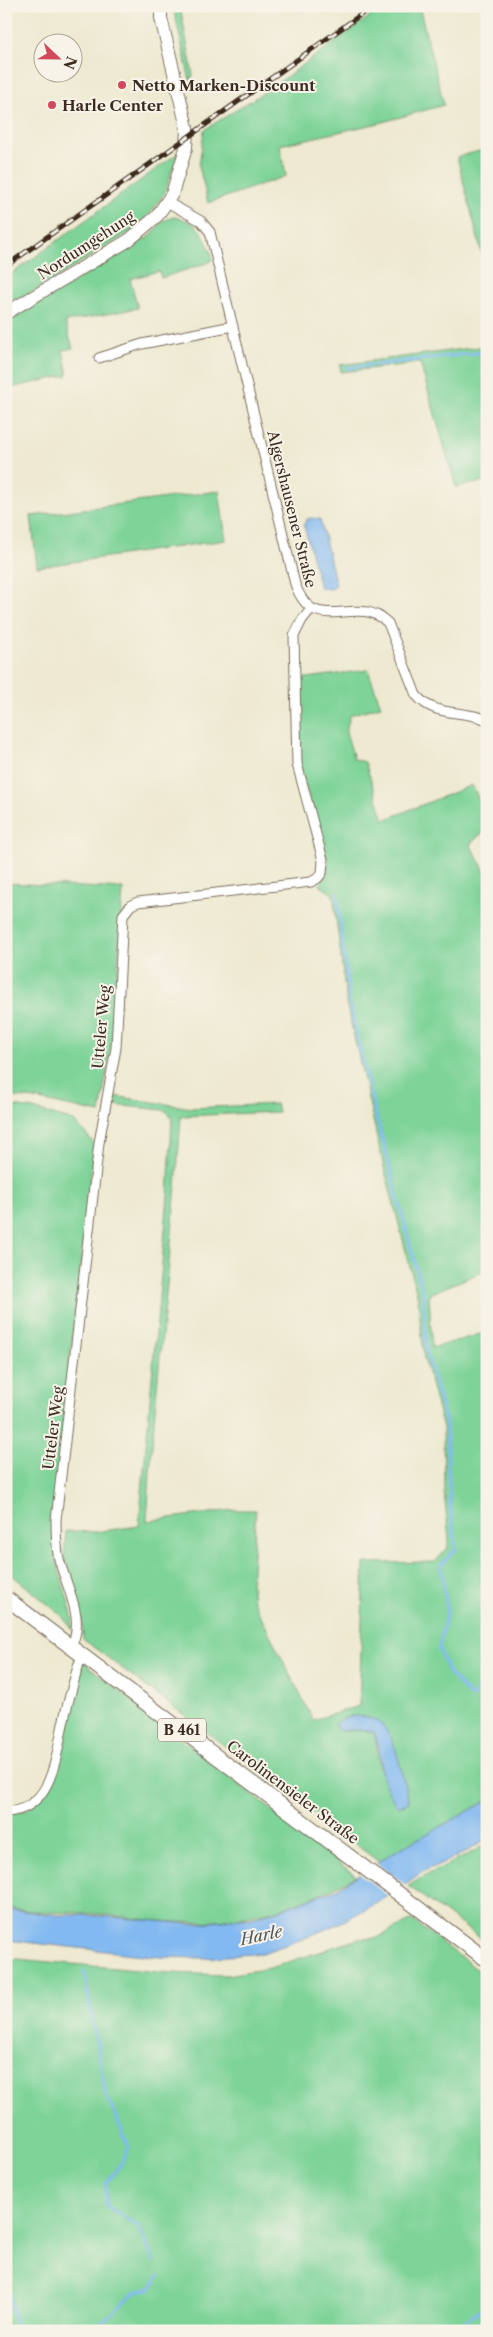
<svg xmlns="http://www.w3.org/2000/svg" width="493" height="2337" viewBox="0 0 493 2337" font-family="'Libre Caslon Text',serif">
  <rect width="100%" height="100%" fill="#f7f3e8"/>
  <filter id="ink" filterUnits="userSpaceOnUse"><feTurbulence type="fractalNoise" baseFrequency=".02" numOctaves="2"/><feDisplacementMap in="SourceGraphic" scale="10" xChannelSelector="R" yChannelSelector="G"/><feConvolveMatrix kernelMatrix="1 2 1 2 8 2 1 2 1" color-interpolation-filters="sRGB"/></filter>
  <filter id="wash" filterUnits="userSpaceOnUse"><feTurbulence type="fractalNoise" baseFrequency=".0096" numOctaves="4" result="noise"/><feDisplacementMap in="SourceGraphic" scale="20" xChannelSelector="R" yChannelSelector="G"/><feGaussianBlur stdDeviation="1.12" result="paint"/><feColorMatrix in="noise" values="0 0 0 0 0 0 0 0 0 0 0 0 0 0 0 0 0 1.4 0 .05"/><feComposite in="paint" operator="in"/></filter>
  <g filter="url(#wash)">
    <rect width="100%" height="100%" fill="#eee9d0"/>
    <!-- green -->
    <path fill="#7dd398" stroke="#5c7e5b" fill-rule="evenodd" d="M 173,6 L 180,6 L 193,75 L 190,81 Z
      M 384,6 L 419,6 L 444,105 L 379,123 L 280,145 L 286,176 L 208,203 L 199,166 L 204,130 L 274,86 Z
      M 487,149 L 487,273 L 457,157 Z
      M 178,153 L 165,192 L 153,210 L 133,230 L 6,308 L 6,278 Z
      M 173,217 C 198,219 205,236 213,258 L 210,262 L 161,278 L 159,271 L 130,279 L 138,308 L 65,322 L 73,348 L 63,350 L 68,375 L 6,389 L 6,323 L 150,236 L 163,221 Z
      M 487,346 L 487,481 L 456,487 L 420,363 L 341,372 L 340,365 Z
      M 219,491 L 226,540 L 37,567 L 31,516 Z
      M 368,670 L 381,706 L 350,715 L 346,732 L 354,759 L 365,762 L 384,820 L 472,785 L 487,816 L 487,829 L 470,844 L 487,875 L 487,1270 L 429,1294 L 432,1348 L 487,1332 L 487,1801 L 392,1853 L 379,1862 L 83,1639 L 82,1617 L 64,1556 L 66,1531 L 95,1532 L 139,1526 L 168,1196 L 172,1119 L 170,1114 L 164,1110 L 112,1105 L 113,1096 L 192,1108 L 276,1104 L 278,1112 L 181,1116 C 173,1251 154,1386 147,1521 L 233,1510 L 256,1510 L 251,1584 L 253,1601 L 313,1720 L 359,1706 L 364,1563 L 435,1562 L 447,1549 L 449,1539 L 444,1493 L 443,1428 L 424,1358 L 418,1298 L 381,1155 L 347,1006 L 333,894 L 319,885 L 327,873 L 327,859 L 299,763 L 299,679 ZM 380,1723 L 401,1776 L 409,1802 C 402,1798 393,1794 389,1789 C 378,1777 379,1748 374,1732 L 366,1730 L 346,1731 Z
      M 6,883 L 123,889 L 114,1027 L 100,1113 L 35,1099 L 6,1096 Z
      M 6,1105 L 33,1109 L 74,1121 L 94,1143 L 52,1520 L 56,1559 L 72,1615 L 73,1630 L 61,1615 L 6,1570 Z
      M 83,1662 L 356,1876 C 307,1904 250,1922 193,1922 C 162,1923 129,1917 98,1914 C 67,1912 37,1913 6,1908 L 6,1814 L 28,1810 L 51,1785 Z
      M 487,1844 L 487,1943 L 408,1886 C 433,1870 461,1859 487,1844 Z
      M 412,1920 L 487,1977 L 487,2331 L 6,2331 L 6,1958 L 170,1973 L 228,1975 L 270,1968 L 358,1939 L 377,1938 Z"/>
    <!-- water -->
    <path fill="#82b9f1" stroke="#5e7288" d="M 310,518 L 320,519 L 336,585 L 332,589 L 320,588 L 304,525 L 306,520 Z
      M 351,1716 C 361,1716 373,1717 381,1724 C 397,1736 403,1783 409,1802 L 398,1807 L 395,1804 L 382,1778 L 379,1748 L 374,1732 L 366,1730 L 337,1730 L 335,1725 L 342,1719 Z
      M 487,1801 L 487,1840 L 456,1857 L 424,1871 L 377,1903 L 338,1924 L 300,1940 L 262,1953 L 203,1958 L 160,1957 L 6,1940 L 6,1909 L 58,1915 L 87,1915 L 191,1924 L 252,1918 L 279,1910 L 337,1889 L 392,1853 Z"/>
    <!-- pier -->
    <path fill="#eee9d0" d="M 375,1862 L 407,1886 L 391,1898 L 359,1873 Z"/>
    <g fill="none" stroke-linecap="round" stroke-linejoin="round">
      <!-- stream -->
      <path stroke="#82b9f1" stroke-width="3" d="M 346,368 L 487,352
        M 337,893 L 350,1006 L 374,1108 L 423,1293 L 427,1355 L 446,1423 L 450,1504 L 456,1549 L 441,1565 L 447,1610 L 439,1648 L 448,1672 L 472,1698 L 487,1677
        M 84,1971 L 106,2095 L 129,2147 L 123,2161 L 106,2184 L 105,2205 L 138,2226 L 154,2262
        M 6,2269 L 16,2331
        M 94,2331 L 134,2293 L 151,2288 L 159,2275
        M 453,2331 L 487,2304"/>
    </g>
  </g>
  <g filter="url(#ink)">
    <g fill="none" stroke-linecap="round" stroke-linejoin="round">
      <!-- minor casing -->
      <g stroke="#7a6d5c" stroke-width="11">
        <path id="minor" d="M 167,202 L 201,221 L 210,232 L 295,584 C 315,640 355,591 388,623 L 416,695 C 435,718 462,709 487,720
          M 99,358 L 142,344 L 233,326
          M 71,1646 C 86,1620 66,1586 59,1559 C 56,1546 56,1533 56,1520 L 99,1143 L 116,1048 L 123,915 L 131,905 L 138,902 L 311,882 L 318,878 L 322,873 L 323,860 L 297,764 L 294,636 L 302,620 L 311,609
          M 6,1812 C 55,1810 56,1751 65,1715 C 69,1698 74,1681 79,1663 L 84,1656"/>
      </g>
      <!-- secondary casing -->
      <g stroke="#7a6d5c" stroke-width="14">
        <path id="secondary" d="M 6,313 L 129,240 L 157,216 L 172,194 L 186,148 L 187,128 L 161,18 L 161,6"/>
      </g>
      <!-- primary casing -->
      <g stroke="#7a6d5c" stroke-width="16">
        <path id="primary" d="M 6,1598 L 487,1960"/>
      </g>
      <!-- minor -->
      <use href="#minor" stroke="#fff" stroke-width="9"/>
      <!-- secondary -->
      <use href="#secondary" stroke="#fff" stroke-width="12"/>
      <!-- primary -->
      <use href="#primary" stroke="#fff" stroke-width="14"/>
      <!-- rail casing -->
      <g stroke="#3b2a1e" stroke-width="5">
        <path id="rail" d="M 6,266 L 373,6"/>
      </g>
      <!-- rail -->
      <use href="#rail" stroke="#f7f3e8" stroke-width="3" stroke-dasharray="9" stroke-linecap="butt"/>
    </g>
  </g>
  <!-- markers -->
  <g fill="#d1495b" stroke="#f7f3e8" stroke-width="2">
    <circle cx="122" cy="85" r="5"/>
    <circle cx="52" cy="105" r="5"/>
  </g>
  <g text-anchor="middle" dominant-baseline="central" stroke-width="4" stroke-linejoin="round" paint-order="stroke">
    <!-- shield labels -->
    <rect fill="#f7f3e8" stroke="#73665b" stroke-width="1" x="158" y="1718.5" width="48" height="23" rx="4"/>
    <g font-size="14" font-weight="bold" fill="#3b2a1e">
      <text x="182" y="1730">B 461</text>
    </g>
    <!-- poi labels -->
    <g font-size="15" font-weight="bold" fill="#3b2a1e" stroke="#f7f3e8" text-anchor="start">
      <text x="132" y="85">Netto Marken-Discount</text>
      <text x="62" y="105">Harle Center</text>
    </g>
    <!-- street labels -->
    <g font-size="15" fill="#3b2a1e" stroke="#f7f3e8">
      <text transform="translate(86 245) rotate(-33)">Nordumgehung</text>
      <text transform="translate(292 509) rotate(76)">Algershausener Straße</text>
      <text transform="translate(101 1027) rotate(-85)">Utteler Weg</text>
      <text transform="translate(53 1428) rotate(-83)">Utteler Weg</text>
      <text transform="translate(293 1792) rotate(37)">Carolinensieler Straße</text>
    </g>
    <!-- water labels -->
    <g font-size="16" font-style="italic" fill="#50555d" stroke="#f7f3e8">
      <text transform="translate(261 1935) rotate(-12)">Harle</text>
    </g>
  </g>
  <!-- margin -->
  <rect width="493" height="2337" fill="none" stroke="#f7f3e8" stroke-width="25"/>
  <!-- north arrow -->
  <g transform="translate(58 58) rotate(112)"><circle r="24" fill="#f7f3e8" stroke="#aca397"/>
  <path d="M0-4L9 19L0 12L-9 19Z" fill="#d1495b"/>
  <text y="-8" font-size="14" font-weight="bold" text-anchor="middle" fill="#3b2a1e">N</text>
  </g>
</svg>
